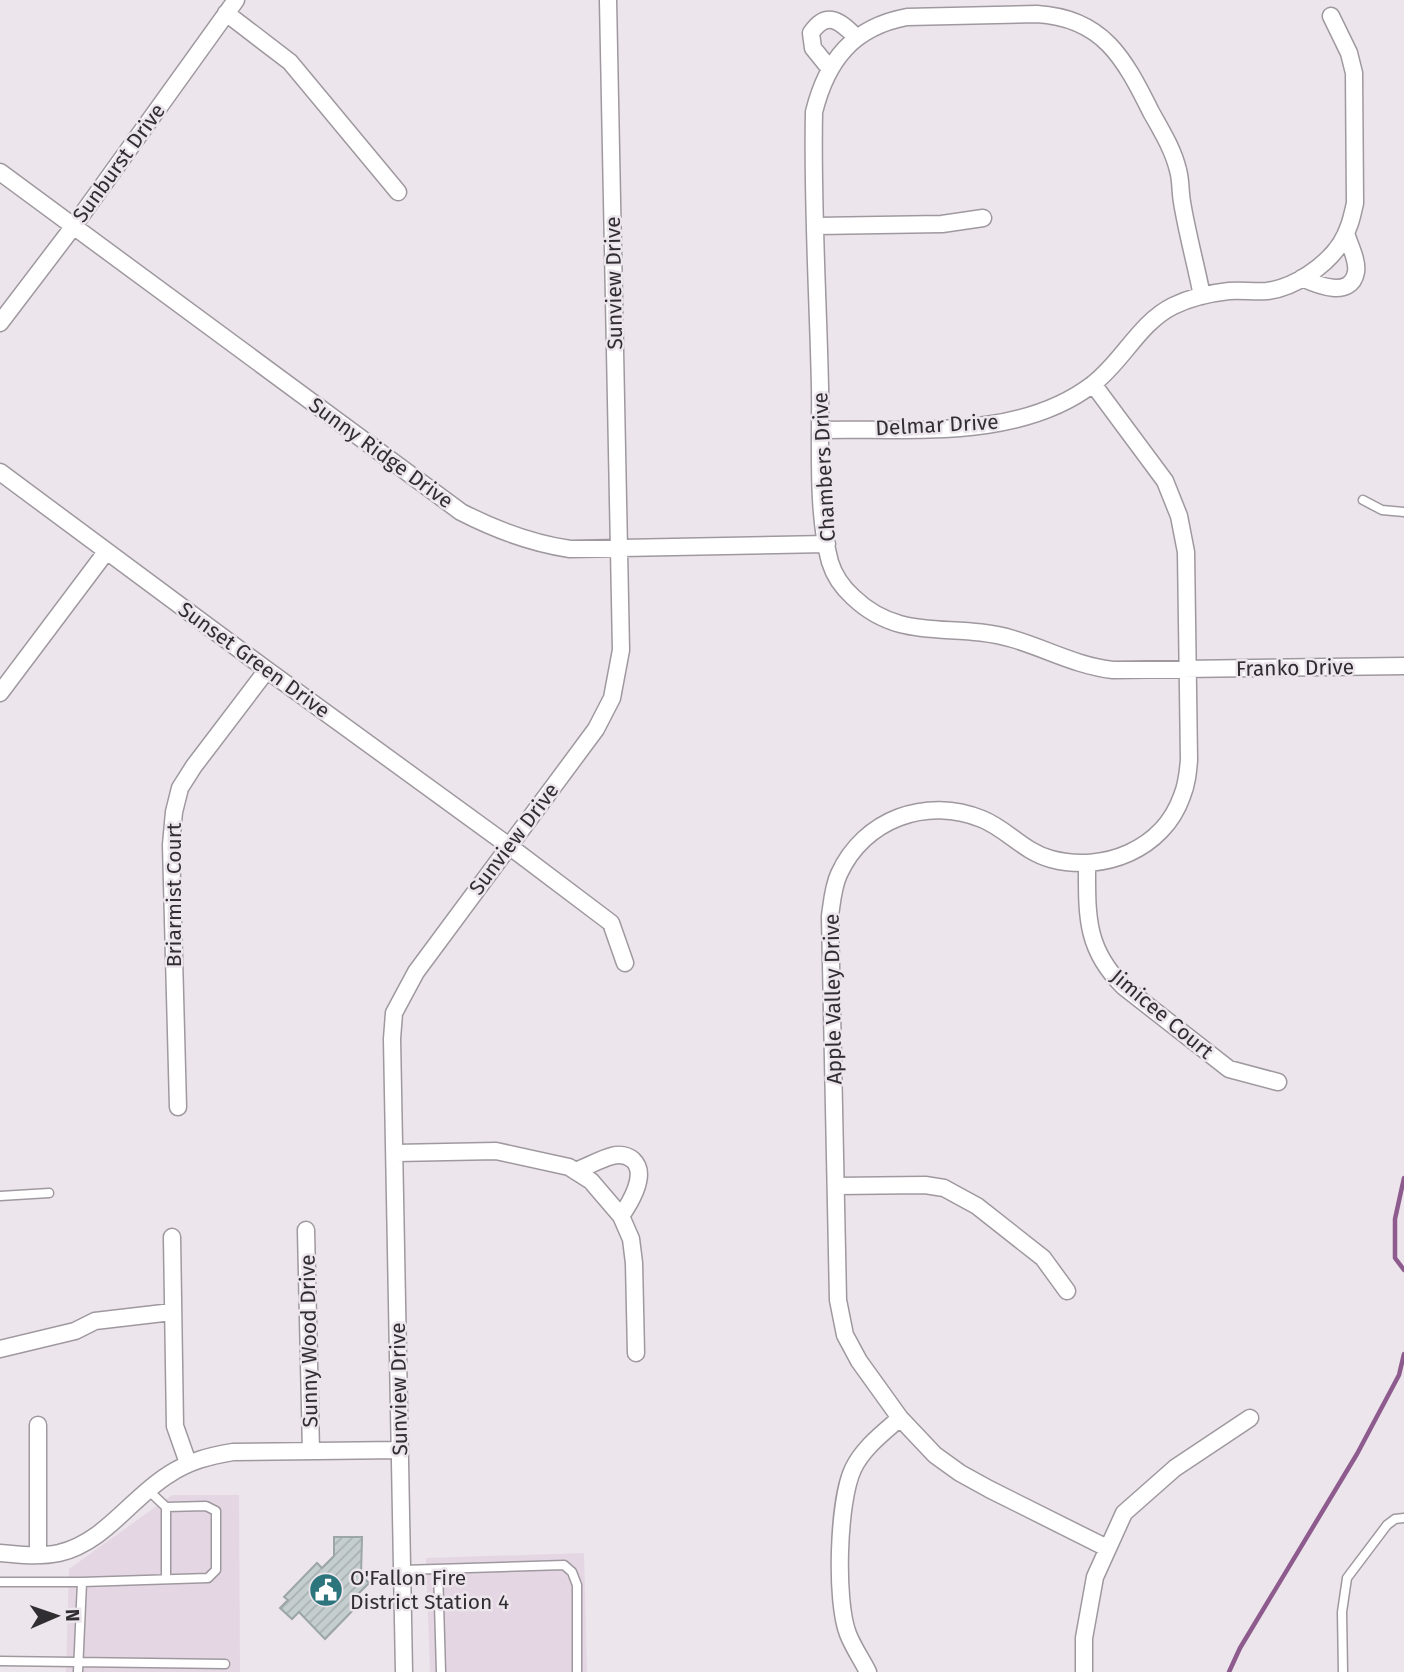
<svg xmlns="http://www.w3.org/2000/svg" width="1404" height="1672" viewBox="0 0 1404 1672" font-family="'Fira Sans',sans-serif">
  <defs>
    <pattern id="building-hatch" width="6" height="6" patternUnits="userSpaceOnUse" patternTransform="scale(1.75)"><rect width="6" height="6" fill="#c4cecf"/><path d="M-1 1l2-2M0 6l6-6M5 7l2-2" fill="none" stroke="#a9b1b2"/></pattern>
  </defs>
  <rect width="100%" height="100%" fill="#ece5ec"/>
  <!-- built -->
  <path fill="#e4d7e3" d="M 172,1495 L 239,1495 L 240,1672 L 66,1672 L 69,1569 Z
    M 584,1553 L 587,1672 L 430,1672 L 426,1558 Z"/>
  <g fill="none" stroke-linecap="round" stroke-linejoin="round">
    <!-- stream -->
    <path stroke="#8d5b8d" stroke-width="4.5" d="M 1404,1178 L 1395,1219 L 1395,1258 L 1404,1270
      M 1229,1672 L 1240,1648 L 1357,1454 L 1399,1375 L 1404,1354"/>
  </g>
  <!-- building -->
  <path fill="url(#building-hatch)" stroke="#9ca5a7" stroke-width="2" d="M 334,1537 L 362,1537 L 361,1575 L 369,1583 L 351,1601 L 357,1606 L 325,1639 L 299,1612 L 292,1619 L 280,1608 L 288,1600 L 284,1597 L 317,1563 L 322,1568 L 334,1556 Z"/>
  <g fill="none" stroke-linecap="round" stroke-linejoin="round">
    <!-- lane casing -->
    <g stroke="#9f999f" stroke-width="11">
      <path id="lane" d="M 1363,500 L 1382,510 L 1404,512
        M 0,1196 L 49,1193
        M 438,1569 L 441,1672
        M 403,1570 L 564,1565 L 572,1572 L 577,1585 L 577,1672
        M 166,1579 L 166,1507
        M 0,1582 L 82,1582
        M 0,1661 L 225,1664
        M 78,1672 L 82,1582 L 208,1578 L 216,1570 L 216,1511 L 206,1506 L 166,1507 L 148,1490
        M 1343,1672 L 1342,1612 L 1347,1578 L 1387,1525 L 1395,1519 L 1404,1518"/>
    </g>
    <!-- street casing -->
    <g stroke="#9f999f" stroke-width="19">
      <path id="street" d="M 226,13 L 290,62 L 398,192
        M 830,69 L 813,48 L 811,33 C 827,9 841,22 856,37
        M 0,172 L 461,512 C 496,530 530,543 570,549 L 827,544
        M 817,226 L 942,224 L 983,218
        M 1302,278 C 1317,285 1351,299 1356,272 C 1358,260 1349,244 1346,233
        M 1202,296 C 1196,265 1187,233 1182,202 C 1180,191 1181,180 1178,170 C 1173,149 1161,130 1151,112 C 1124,58 1103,18 1037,14 L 907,17 C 853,27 827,60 814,112 C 812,203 818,296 820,387 C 821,440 816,511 830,562 C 834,575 843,588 853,597 C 902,644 953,621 1013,639 C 1047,649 1077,666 1113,670 L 1404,666
        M 0,323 L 73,227 L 236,0
        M 1093,384 L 1165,481 L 1179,516 L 1186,552 L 1189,760 C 1188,772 1187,784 1182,796 C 1163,850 1103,873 1051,859 C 1024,852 1007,829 982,819 C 927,796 864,819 839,874 C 833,887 832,902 830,916 L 838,1300 L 845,1335 L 859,1361 L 900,1418 L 935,1455 L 960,1473 L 989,1489 L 1107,1548
        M 821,430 C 910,428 1019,441 1093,384 C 1123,361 1139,323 1173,306 C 1189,298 1211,293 1229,291 C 1242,290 1254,292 1267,291 C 1294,288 1326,266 1341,243 C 1349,230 1352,217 1355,203 L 1354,73 L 1349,53 L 1331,16
        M 0,472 L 267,670 L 509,846 L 611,923 L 625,963
        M 0,693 L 106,552
        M 1087,864 C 1087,915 1085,949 1124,987 L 1229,1069 L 1278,1082
        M 178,1107 L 171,845 L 174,812 L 180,788 L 194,766 L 267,670
        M 396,1153 L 496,1151 L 569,1167 L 591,1181 L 621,1216 L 631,1239 L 634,1263 L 636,1353
        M 575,1171 C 587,1167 600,1159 612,1156 C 619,1154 627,1155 633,1160 C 648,1174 630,1203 621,1216
        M 836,1186 L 925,1185 L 944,1188 L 977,1206 L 1043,1258 L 1067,1291
        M 306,1230 L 311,1451
        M 172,1237 L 175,1426 L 188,1463
        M 0,1349 L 75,1331 L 95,1321 L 172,1312
        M 0,1553 C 19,1555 40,1557 59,1553 C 105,1542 130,1499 168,1475 C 189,1461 209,1456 233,1452 L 400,1450
        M 38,1555 L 38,1425
        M 404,1672 L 392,1039 L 394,1013 L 416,972 L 596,729 L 612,698 L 621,650 L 608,0
        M 868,1672 C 862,1660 853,1647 848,1634 C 835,1601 838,1501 853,1469 C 863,1448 883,1433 900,1418
        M 1084,1672 L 1084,1638 L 1095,1577 L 1124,1513 L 1175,1468 L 1250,1418"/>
    </g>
    <!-- lane -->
    <use href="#lane" stroke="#fff" stroke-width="8"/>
    <!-- street -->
    <use href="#street" stroke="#fff" stroke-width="16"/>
  </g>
  <!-- icons -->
  <defs>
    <g id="civic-disc" transform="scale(1.75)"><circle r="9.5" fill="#2c757d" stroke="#ece5ec"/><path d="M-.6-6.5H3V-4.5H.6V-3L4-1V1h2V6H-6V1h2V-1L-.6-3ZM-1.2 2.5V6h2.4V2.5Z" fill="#fff"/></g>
  </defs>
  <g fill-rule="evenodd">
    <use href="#civic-disc" x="326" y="1590"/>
  </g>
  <g text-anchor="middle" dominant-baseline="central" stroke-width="5" stroke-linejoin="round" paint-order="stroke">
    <!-- street labels -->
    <g font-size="21" fill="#312e31" stroke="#ece5ec">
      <text transform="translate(119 163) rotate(-54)">Sunburst Drive</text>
      <text transform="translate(614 283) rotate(-91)">Sunview Drive</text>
      <text transform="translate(937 425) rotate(-3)">Delmar Drive</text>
      <text transform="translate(381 453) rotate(36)">Sunny Ridge Drive</text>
      <text transform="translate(824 467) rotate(-93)">Chambers Drive</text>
      <text transform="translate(254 660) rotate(36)">Sunset Green Drive</text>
      <text transform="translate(1295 668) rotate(-1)">Franko Drive</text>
      <text transform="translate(514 839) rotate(-53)">Sunview Drive</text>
      <text transform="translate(174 895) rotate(-90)">Briarmist Court</text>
      <text transform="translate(833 999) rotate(-91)">Apple Valley Drive</text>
      <text transform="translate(1162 1014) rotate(40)">Jimicee Court</text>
      <text transform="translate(309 1341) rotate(-91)">Sunny Wood Drive</text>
      <text transform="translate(399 1389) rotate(-91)">Sunview Drive</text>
    </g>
    <!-- poi labels -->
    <g font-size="21" fill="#312e31" stroke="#ece5ec" text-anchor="start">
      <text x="350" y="1578">O'Fallon Fire<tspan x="350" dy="24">District Station 4</tspan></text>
    </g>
  </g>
  <!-- north arrow -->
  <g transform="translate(56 1616) rotate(88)" stroke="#ece5ec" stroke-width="5" paint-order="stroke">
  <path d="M0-5L12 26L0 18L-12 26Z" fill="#312e31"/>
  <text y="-10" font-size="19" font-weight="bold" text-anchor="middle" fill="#312e31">N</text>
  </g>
</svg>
